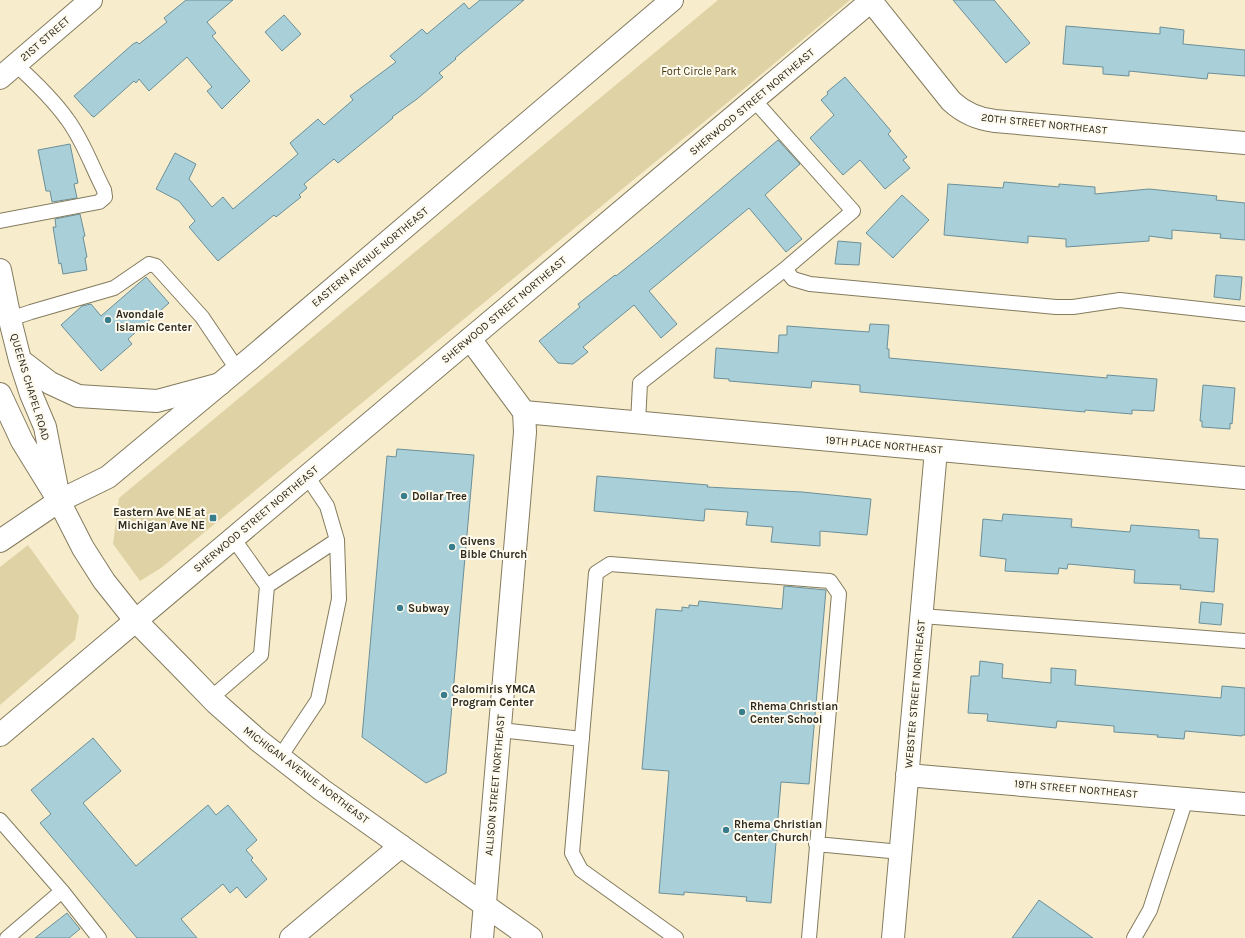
<svg xmlns="http://www.w3.org/2000/svg" width="1245" height="938" viewBox="0 0 1245 938" font-family="Karla,sans-serif">
  <rect width="100%" height="100%" fill="#f7edcd"/>
  <!-- green -->
  <path fill="#dfd2a5" d="M 718,0 L 850,0 L 727,103 L 161,568 L 140,581 L 113,544 L 119,498 Z
    M 28,545 L 79,616 L 75,640 L 0,705 L 0,567 Z"/>
  <!-- building -->
  <path fill="#a9cfd9" stroke="#6b8f98" d="M 186,0 L 233,0 L 207,22 L 216,33 L 212,36 L 250,81 L 222,109 L 207,91 L 212,87 L 187,57 L 149,91 L 139,79 L 136,83 L 134,81 L 94,117 L 92,116 L 74,96 L 133,44 L 137,42 L 139,44 L 167,22 L 164,18 Z
    M 480,0 L 524,0 L 455,58 L 456,59 L 439,73 L 443,77 L 417,99 L 392,117 L 393,118 L 338,163 L 334,159 L 304,184 L 307,188 L 299,195 L 301,197 L 276,217 L 274,215 L 218,261 L 189,227 L 195,221 L 179,201 L 156,189 L 175,153 L 196,164 L 189,179 L 212,207 L 223,197 L 233,209 L 298,154 L 290,143 L 318,119 L 324,125 L 353,100 L 350,96 L 396,62 L 390,56 L 422,29 L 427,34 L 464,3 L 469,9 Z
    M 953,0 L 994,0 L 1030,43 L 1006,63 Z
    M 284,15 L 301,34 L 282,51 L 265,32 Z
    M 1066,26 L 1160,34 L 1160,27 L 1184,30 L 1183,44 L 1245,50 L 1245,76 L 1208,73 L 1207,79 L 1129,71 L 1129,76 L 1103,74 L 1103,67 L 1063,64 Z
    M 845,77 L 891,131 L 888,134 L 907,157 L 903,160 L 910,168 L 885,189 L 860,160 L 843,175 L 810,138 L 834,115 L 821,100 L 828,94 L 827,92 Z
    M 778,140 L 800,164 L 765,195 L 802,239 L 786,252 L 749,208 L 649,291 L 677,324 L 661,338 L 634,305 L 583,347 L 588,352 L 573,364 L 558,363 L 539,341 L 580,307 L 578,304 L 615,275 L 616,276 L 657,243 Z
    M 70,144 L 78,183 L 74,184 L 77,198 L 52,202 L 50,191 L 46,191 L 38,150 Z
    M 1004,182 L 1059,187 L 1059,184 L 1095,187 L 1095,194 L 1149,189 L 1217,196 L 1216,200 L 1245,203 L 1245,240 L 1220,238 L 1221,234 L 1172,230 L 1172,239 L 1149,236 L 1149,241 L 1066,247 L 1066,239 L 1028,236 L 1028,243 L 944,235 L 948,184 L 1003,188 Z
    M 902,195 L 929,220 L 893,258 L 866,233 Z
    M 80,214 L 85,236 L 83,237 L 87,257 L 85,258 L 87,270 L 63,274 L 61,263 L 59,264 L 53,227 L 56,227 L 55,219 Z
    M 838,241 L 861,243 L 859,265 L 835,264 Z
    M 1216,275 L 1242,277 L 1240,300 L 1214,297 Z
    M 146,277 L 169,303 L 128,339 L 132,344 L 101,371 L 61,325 L 82,306 L 91,304 L 101,316 Z
    M 870,324 L 889,325 L 887,349 L 889,349 L 889,358 L 1107,378 L 1107,375 L 1157,379 L 1154,411 L 1132,410 L 1132,414 L 1085,410 L 1085,412 L 860,392 L 860,385 L 812,381 L 811,388 L 729,381 L 729,379 L 714,378 L 716,348 L 778,353 L 779,335 L 787,335 L 787,326 L 869,332 Z
    M 1203,385 L 1235,388 L 1232,424 L 1230,423 L 1230,429 L 1202,427 L 1202,421 L 1200,421 Z
    M 397,449 L 474,455 L 446,773 L 426,783 L 362,737 L 387,456 L 396,457 Z
    M 597,476 L 708,485 L 707,487 L 802,492 L 871,499 L 867,535 L 820,531 L 820,546 L 771,542 L 773,527 L 746,525 L 748,512 L 705,509 L 704,521 L 594,511 Z
    M 1003,514 L 1072,519 L 1071,527 L 1130,532 L 1131,525 L 1199,530 L 1199,538 L 1218,539 L 1214,592 L 1180,589 L 1181,585 L 1134,583 L 1135,570 L 1068,564 L 1067,569 L 1059,568 L 1058,574 L 1005,571 L 1006,559 L 980,556 L 983,519 L 1002,521 Z
    M 784,586 L 826,590 L 809,784 L 781,782 L 771,903 L 746,901 L 747,897 L 684,892 L 684,895 L 659,893 L 669,771 L 642,769 L 656,609 L 682,611 L 682,607 L 689,608 L 689,605 L 698,606 L 699,601 L 782,609 Z
    M 1201,602 L 1223,604 L 1221,625 L 1199,623 Z
    M 980,661 L 1003,664 L 1002,678 L 1051,683 L 1051,668 L 1076,670 L 1075,685 L 1221,698 L 1222,686 L 1245,688 L 1245,735 L 1242,735 L 1242,736 L 1185,731 L 1184,739 L 1157,737 L 1158,735 L 1114,732 L 1114,726 L 1057,721 L 1056,728 L 987,721 L 988,714 L 968,713 L 971,676 L 979,676 Z
    M 93,738 L 121,771 L 83,803 L 136,866 L 208,805 L 216,815 L 228,805 L 257,840 L 246,850 L 253,858 L 251,860 L 267,879 L 246,898 L 237,887 L 230,893 L 223,884 L 181,919 L 197,938 L 137,938 L 40,823 L 51,814 L 31,790 Z
    M 1039,900 L 1093,938 L 1012,938 Z
    M 67,913 L 80,929 L 69,938 L 35,938 Z"/>
  <g fill="none" stroke-linecap="round" stroke-linejoin="round">
    <!-- service casing -->
    <g stroke="#847b5e" stroke-width="16">
      <path id="service" d="M 0,221 L 99,202 L 105,197 L 104,190 C 92,167 83,140 67,119 C 52,98 34,81 15,64
        M 785,269 L 793,279 L 810,284 L 1056,307 L 1073,307 L 1120,300 L 1245,314
        M 10,319 L 31,312 L 114,288 L 149,264 L 156,266 L 202,317 L 237,369
        M 638,423 L 640,383 L 785,269 L 853,211 L 754,100
        M 267,586 L 337,540
        M 922,616 L 1245,641
        M 211,698 L 261,655 L 267,586 L 233,538
        M 500,730 L 582,739
        M 280,757 L 318,700 L 339,599 L 337,540 L 327,506 L 307,476
        M 0,820 L 62,891 L 99,938
        M 816,844 L 901,852
        M 7,938 L 62,891
        M 676,938 L 581,870 L 572,853 L 596,573 L 610,564 L 830,581 L 839,594 L 809,938
        M 1134,938 L 1150,910 L 1186,799"/>
    </g>
    <!-- minor casing -->
    <g stroke="#847b5e" stroke-width="24">
      <path id="minor" d="M 871,1 L 951,101 C 964,113 977,119 995,121 L 1245,143
        M 0,78 L 91,0
        M 470,339 L 524,412 L 525,432 L 482,938
        M 524,412 L 1245,478
        M 907,775 L 1245,804
        M 291,938 L 401,846
        M 893,938 L 936,450"/>
    </g>
    <!-- tertiary casing -->
    <g stroke="#847b5e" stroke-width="24">
      <path id="tertiary" d="M 0,541 L 59,501
        M 0,735 L 872,0"/>
    </g>
    <!-- secondary casing -->
    <g stroke="#847b5e" stroke-width="24">
      <path id="secondary" d="M 59,501 L 108,477 L 250,359 L 672,0"/>
    </g>
    <!-- primary casing -->
    <g stroke="#847b5e" stroke-width="24">
      <path id="primary" d="M 0,270 L 11,324 L 20,360 L 31,394 L 45,427 L 57,488
        M 20,360 L 50,383 L 78,396 L 157,401 L 220,384
        M 0,394 L 22,441 L 59,501 L 83,548 L 104,581 L 135,620 L 185,671 L 216,703 L 259,741 L 322,790 L 531,938"/>
    </g>
    <!-- service -->
    <use href="#service" stroke="#fff" stroke-width="14"/>
    <!-- minor -->
    <use href="#minor" stroke="#fff" stroke-width="22"/>
    <!-- tertiary -->
    <use href="#tertiary" stroke="#fff" stroke-width="22"/>
    <!-- secondary -->
    <use href="#secondary" stroke="#fff" stroke-width="22"/>
    <!-- primary -->
    <use href="#primary" stroke="#fff" stroke-width="22"/>
  </g>
  <!-- markers -->
  <g fill="#397d8c" stroke="#fefaee" stroke-width="1.5">
    <circle cx="108" cy="320" r="4"/>
    <circle cx="404" cy="496" r="4"/>
    <rect x="209" y="514" width="8" height="8" rx="2"/>
    <circle cx="452" cy="547" r="4"/>
    <circle cx="400" cy="608" r="4"/>
    <circle cx="444" cy="695" r="4"/>
    <circle cx="742" cy="712" r="4"/>
    <circle cx="726" cy="830" r="4"/>
  </g>
  <g text-anchor="middle" dominant-baseline="central" stroke-width="4" stroke-linejoin="round" paint-order="stroke">
    <!-- street labels -->
    <g font-size="11" fill="#2e2a1e" stroke="#fefaee">
      <text transform="translate(45 39) rotate(-41)">21ST STREET</text>
      <text transform="translate(752 102) rotate(-40)">SHERWOOD STREET NORTHEAST</text>
      <text transform="translate(1044 124) rotate(6)">20TH STREET NORTHEAST</text>
      <text transform="translate(370 257) rotate(-40)">EASTERN AVENUE NORTHEAST</text>
      <text transform="translate(504 310) rotate(-40)">SHERWOOD STREET NORTHEAST</text>
      <text transform="translate(30 387) rotate(73)">QUEENS CHAPEL ROAD</text>
      <text transform="translate(884 445) rotate(5)">19TH PLACE NORTHEAST</text>
      <text transform="translate(256 519) rotate(-40)">SHERWOOD STREET NORTHEAST</text>
      <text transform="translate(915 694) rotate(-85)">WEBSTER STREET NORTHEAST</text>
      <text transform="translate(306 775) rotate(37)">MICHIGAN AVENUE NORTHEAST</text>
      <text transform="translate(495 785) rotate(-85)">ALLISON STREET NORTHEAST</text>
      <text transform="translate(1076 789) rotate(5)">19TH STREET NORTHEAST</text>
    </g>
    <!-- park labels -->
    <g font-size="11" fill="#413610" stroke="#fefaee">
      <text x="699" y="71">Fort Circle Park</text>
    </g>
    <!-- poi labels -->
    <g font-size="11" font-weight="bold" fill="#2e2a1e" stroke="#fefaee" text-anchor="start">
      <text x="116" y="314">Avondale<tspan x="116" dy="13">Islamic Center</tspan></text>
      <text x="412" y="496">Dollar Tree</text>
      <text x="205" y="512" text-anchor="end">Eastern Ave NE at<tspan x="205" dy="13">Michigan Ave NE</tspan></text>
      <text x="460" y="541">Givens<tspan x="460" dy="13">Bible Church</tspan></text>
      <text x="408" y="608">Subway</text>
      <text x="452" y="689">Calomiris YMCA<tspan x="452" dy="13">Program Center</tspan></text>
      <text x="750" y="706">Rhema Christian<tspan x="750" dy="13">Center School</tspan></text>
      <text x="734" y="824">Rhema Christian<tspan x="734" dy="13">Center Church</tspan></text>
    </g>
  </g>
</svg>
